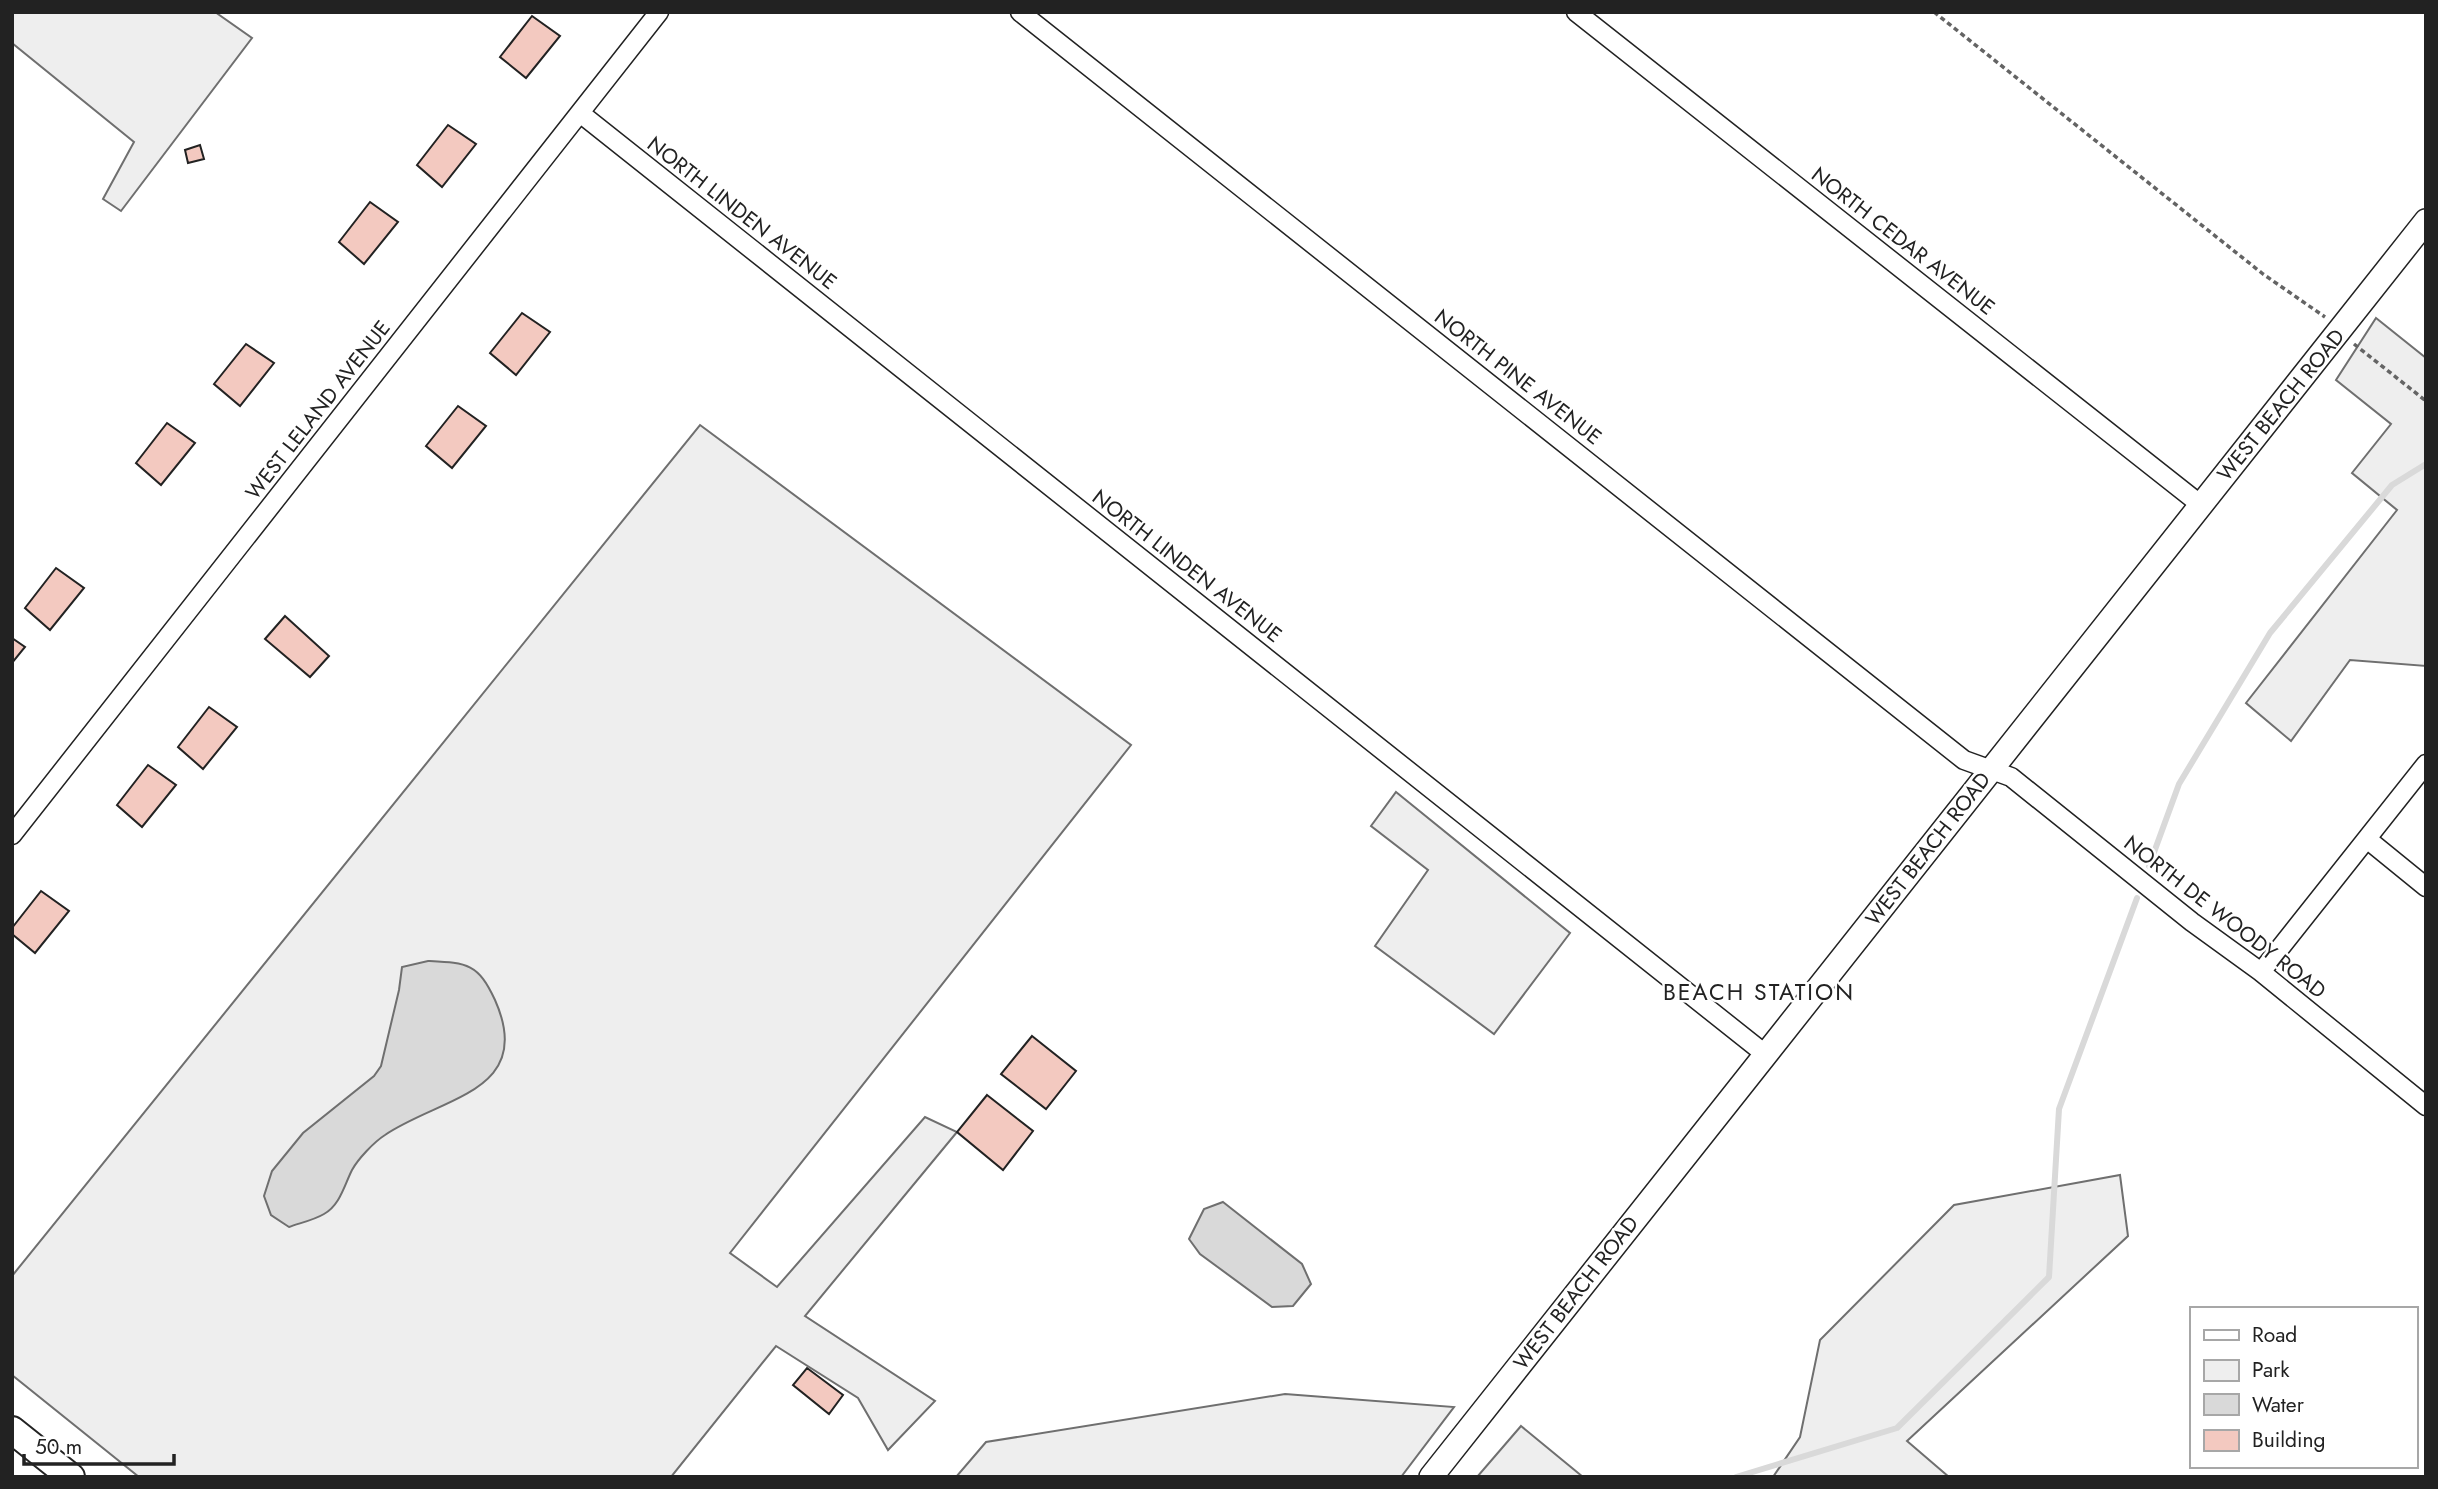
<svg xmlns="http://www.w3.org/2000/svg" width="2438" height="1489" viewBox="0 0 2438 1489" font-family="Jost,sans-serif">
  <rect width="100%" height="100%" fill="#fff"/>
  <!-- green -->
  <path fill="#eee" stroke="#6f6f6f" stroke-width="2" d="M 12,12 L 215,12 L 252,38 L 121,211 L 103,199 L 134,142 L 12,43 Z
    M 2376,318 L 2426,358 L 2426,666 L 2350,660 L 2291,741 L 2246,703 L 2397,510 L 2352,473 L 2391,424 L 2336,380 Z
    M 700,425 L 1131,745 L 730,1253 L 777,1287 L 925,1117 L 957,1132 L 805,1316 L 935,1401 L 888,1450 L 858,1398 L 776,1346 L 671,1477 L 139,1477 L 12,1375 L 12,1276 Z
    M 1396,792 L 1570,933 L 1494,1034 L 1375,946 L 1428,870 L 1371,826 Z
    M 2120,1175 L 2128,1236 L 1907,1441 L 1949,1477 L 1773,1477 L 1800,1437 L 1820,1340 L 1954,1205 Z
    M 1285,1394 L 1454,1407 L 1401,1477 L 956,1477 L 986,1442 Z
    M 1521,1426 L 1583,1477 L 1477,1477 Z"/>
  <!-- water -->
  <path fill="#d9d9d9" stroke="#6f6f6f" stroke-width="2" d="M 428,961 C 467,963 478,963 495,1000 C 536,1092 441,1097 385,1135 C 374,1142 358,1159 352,1170 C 344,1186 340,1205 324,1214 C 314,1220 300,1223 289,1227 L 271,1215 L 264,1196 L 272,1171 L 303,1133 L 374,1076 L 381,1066 L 399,990 L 402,967 Z
    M 1223,1202 L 1302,1264 L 1311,1284 L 1293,1306 L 1272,1307 L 1200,1254 L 1189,1239 L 1204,1209 Z"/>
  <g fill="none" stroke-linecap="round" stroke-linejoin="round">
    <!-- stream -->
    <path stroke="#d9d9d9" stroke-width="6" d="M 2149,866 L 2179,784 L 2270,633 L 2392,485 L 2426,464
      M 1736,1477 L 1897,1428 L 2049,1277 L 2059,1109 L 2137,898"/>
  </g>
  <!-- building -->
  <path fill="#f3c9c0" stroke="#222" stroke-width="2" d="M 532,16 L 560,36 L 526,78 L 500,57 Z
    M 448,125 L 476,144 L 442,187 L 417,165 Z
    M 200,145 L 204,159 L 188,163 L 185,150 Z
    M 370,202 L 398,222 L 364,264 L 339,242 Z
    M 522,313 L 550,332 L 516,375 L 490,353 Z
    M 246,344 L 274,363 L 240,406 L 214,384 Z
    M 458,406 L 486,426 L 452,468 L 426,446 Z
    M 167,423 L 195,443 L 161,485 L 136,463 Z
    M 56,568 L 84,588 L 50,630 L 25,608 Z
    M 285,616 L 329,656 L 310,677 L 265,639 Z
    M 12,638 L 25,647 L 12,663 Z
    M 209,707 L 237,727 L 203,769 L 178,747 Z
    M 148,765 L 176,785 L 142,827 L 117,805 Z
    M 41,891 L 69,911 L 35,953 L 12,934 L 12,928 Z
    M 1032,1036 L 1076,1071 L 1046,1109 L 1001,1074 Z
    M 987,1095 L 1033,1131 L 1003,1170 L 957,1132 Z
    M 807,1368 L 843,1395 L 829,1414 L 793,1385 Z"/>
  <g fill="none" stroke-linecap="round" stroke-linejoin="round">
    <!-- minor casing -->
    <g stroke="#222" stroke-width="21">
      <path id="minor" d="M 1020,12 L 1964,760 L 2011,777 L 2192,922 L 2261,972 L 2426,1106
        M 1576,12 L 2201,505
        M 580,113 L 1765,1054
        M 12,835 L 659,12
        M 2367,839 L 2426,887
        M 2261,972 L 2426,764"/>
    </g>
    <!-- tertiary casing -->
    <g stroke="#222" stroke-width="26">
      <path id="tertiary" d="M 1431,1477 L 2426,221"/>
    </g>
    <!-- secondary casing -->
    <g stroke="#222" stroke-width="30">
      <path id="secondary" d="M 12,1430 L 71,1477"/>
    </g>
    <!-- path -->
    <path stroke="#646464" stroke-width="3.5" stroke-dasharray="5 3.5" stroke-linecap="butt" d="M 1934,12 L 2263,274 L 2325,317
      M 2354,344 L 2426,401"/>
    <!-- minor -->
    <use href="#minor" stroke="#fff" stroke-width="18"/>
    <!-- tertiary -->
    <use href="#tertiary" stroke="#fff" stroke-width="23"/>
    <!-- secondary -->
    <use href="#secondary" stroke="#fff" stroke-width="26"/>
  </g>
  <g text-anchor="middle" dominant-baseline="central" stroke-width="5" stroke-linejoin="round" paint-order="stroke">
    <!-- street labels -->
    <g font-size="21" fill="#222" stroke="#fff">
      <text transform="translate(742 213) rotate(38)">NORTH LINDEN AVENUE</text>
      <text transform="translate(1903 241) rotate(38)">NORTH CEDAR AVENUE</text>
      <text transform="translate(1518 377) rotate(38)">NORTH PINE AVENUE</text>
      <text transform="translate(2281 405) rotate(-51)">WEST BEACH ROAD</text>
      <text transform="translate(318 410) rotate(-52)">WEST LELAND AVENUE</text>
      <text transform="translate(1187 566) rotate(38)">NORTH LINDEN AVENUE</text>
      <text transform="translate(1928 849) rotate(-52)">WEST BEACH ROAD</text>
      <text transform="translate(2225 917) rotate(38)">NORTH DE WOODY ROAD</text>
      <text transform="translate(1576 1293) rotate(-52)">WEST BEACH ROAD</text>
    </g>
    <!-- neighbourhood labels -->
    <g font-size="23" letter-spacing="2" fill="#222" stroke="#fff">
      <text x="1759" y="992">BEACH STATION</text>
    </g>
  </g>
  <!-- border -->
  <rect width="2438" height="1489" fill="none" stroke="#222222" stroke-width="28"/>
  <!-- legend -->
  <rect x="2190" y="1307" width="228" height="161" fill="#ffffff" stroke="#a7a7a7" stroke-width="2"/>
  <rect x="2204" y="1330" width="35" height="10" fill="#ffffff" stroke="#a7a7a7" stroke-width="2"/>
  <text x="2252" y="1342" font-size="21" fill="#222222">Road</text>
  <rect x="2204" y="1360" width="35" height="21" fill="#eeeeee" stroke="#a7a7a7" stroke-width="2"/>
  <text x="2252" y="1377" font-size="21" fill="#222222">Park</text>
  <rect x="2204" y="1394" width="35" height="21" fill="#d9d9d9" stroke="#a7a7a7" stroke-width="2"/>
  <text x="2252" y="1412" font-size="21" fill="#222222">Water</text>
  <rect x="2204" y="1430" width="35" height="21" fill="#f3c9c0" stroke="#a7a7a7" stroke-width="2"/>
  <text x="2252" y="1447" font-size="21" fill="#222222">Building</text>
  <!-- scale -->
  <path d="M24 1454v10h150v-10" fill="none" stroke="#222222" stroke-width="3.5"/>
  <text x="35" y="1454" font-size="21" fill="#222222" stroke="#ffffff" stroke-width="5" paint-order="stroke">50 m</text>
</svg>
